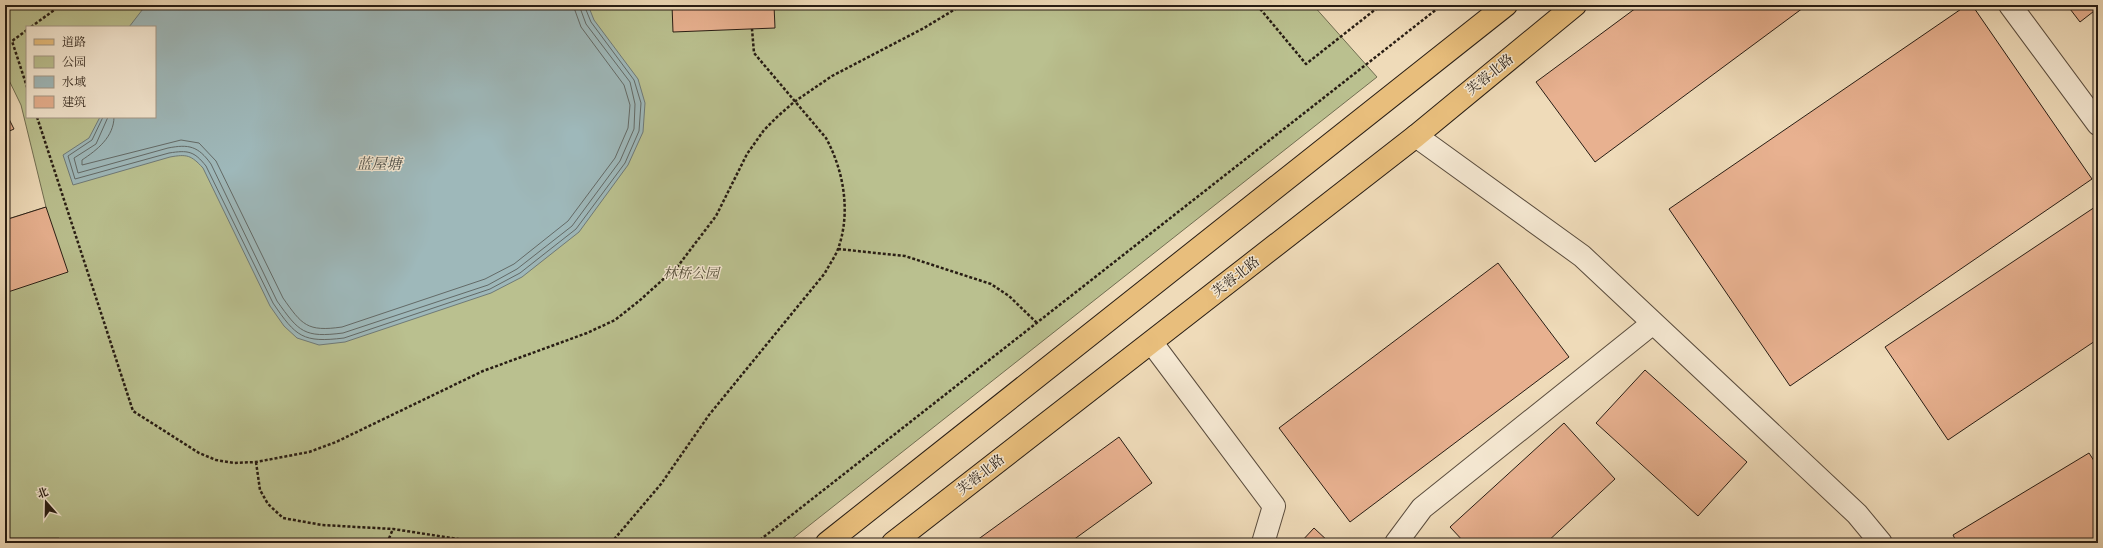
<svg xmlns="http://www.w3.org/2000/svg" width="2103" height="548" viewBox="0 0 2103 548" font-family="'Libre Bodoni','Noto Serif SC',serif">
  <rect width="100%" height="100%" fill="#efdbb9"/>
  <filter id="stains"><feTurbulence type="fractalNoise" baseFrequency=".005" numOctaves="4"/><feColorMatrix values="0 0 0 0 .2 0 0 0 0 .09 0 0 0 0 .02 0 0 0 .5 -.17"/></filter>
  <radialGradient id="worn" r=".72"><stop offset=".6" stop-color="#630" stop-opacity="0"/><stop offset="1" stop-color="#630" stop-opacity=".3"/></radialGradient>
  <!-- green -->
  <path fill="#bac08f" stroke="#716e52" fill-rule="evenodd" d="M 5,5 L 1313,5 L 1377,77 L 787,543 L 61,543 L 59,538 L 5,538 L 5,220 L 46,207 L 21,105 L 5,72 ZM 27,27 L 155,27 L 155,117 L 27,117 Z"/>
  <!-- water -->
  <path fill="#9eb8ba" stroke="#6f7a78" d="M 146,5 L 588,5 L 594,20 L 638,79 L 645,103 L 643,132 L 628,165 L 579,232 L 522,277 L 491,293 L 345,342 L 319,345 L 297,338 L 284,326 L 270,306 L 203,168 C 191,155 187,154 170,157 L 73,185 L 63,155 L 89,138 L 100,117 L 155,117 L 155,27 L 129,27 Z"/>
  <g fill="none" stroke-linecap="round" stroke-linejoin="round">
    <!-- shore -->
    <path stroke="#636a67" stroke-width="1" d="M 103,117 L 92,140 L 68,156 L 75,179 L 169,153 C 188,150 194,151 206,166 L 273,303 C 296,337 303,343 344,338 L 490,289 L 520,273 L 576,229 L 625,163 L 639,131 L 641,103 L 634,80 L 591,22 L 584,5
      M 108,117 L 96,144 L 74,158 L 78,173 L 168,148 C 189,144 198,146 211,164 L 277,301 C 299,332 304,338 343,333 L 488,285 L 517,269 L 572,226 L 620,161 L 634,129 L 635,104 L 630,82 L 586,24 L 579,5
      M 114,117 C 114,137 97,150 82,160 L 82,165 L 181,140 L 199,143 L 216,161 L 283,298 C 302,325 307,332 342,327 L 485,279 L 514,264 L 568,221 L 615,158 L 628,128 L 630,105 L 624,85 L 581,27 L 573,5"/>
  </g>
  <!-- building -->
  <path fill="#e8b190" stroke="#281d14" d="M 672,5 L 774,5 L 775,28 L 673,32 Z
    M 1640,5 L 1807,5 L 1595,162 L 1536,82 Z
    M 1967,5 L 1972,5 L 2092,179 L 1790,386 L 1669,209 Z
    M 2067,5 L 2098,5 L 2098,8 L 2080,22 Z
    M 5,111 L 14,129 L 5,133 Z
    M 2098,205 L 2098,339 L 1948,440 L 1885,347 Z
    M 46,207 L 68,272 L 5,293 L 5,249 L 8,248 L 5,240 L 5,220 Z
    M 1498,263 L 1569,357 L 1350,522 L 1279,428 Z
    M 1645,370 L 1747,462 L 1698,516 L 1596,423 Z
    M 1564,423 L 1615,479 L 1546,543 L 1465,543 L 1450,527 Z
    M 1119,437 L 1152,483 L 1069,543 L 973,543 Z
    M 2089,453 L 2098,467 L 2098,543 L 1957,543 L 1953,535 Z
    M 1314,528 L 1330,543 L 1300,543 Z"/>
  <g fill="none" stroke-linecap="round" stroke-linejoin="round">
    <!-- minor casing -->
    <g stroke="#5a4c3d" stroke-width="24">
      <path id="minor" d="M 2010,5 L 2098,124
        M 1416,136 L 1582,256 L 1857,514 L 1881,543
        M 1152,343 L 1274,506 L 1263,543
        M 1396,543 L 1422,508 L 1653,323"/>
    </g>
    <!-- major casing -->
    <g stroke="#281d14" stroke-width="24">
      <path id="major" d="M 827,543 L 1506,5
        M 893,543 L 1416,136 L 1575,5"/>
    </g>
    <!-- path -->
    <path stroke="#281d14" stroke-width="2.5" stroke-dasharray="3 2" stroke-linecap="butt" d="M 1257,5 L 1306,64 L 1381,5
      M 31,27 L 61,5
      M 27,30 L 12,41 L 27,87
      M 37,117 L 133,411 L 199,453 L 216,460 L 234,463 L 256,462 L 309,452 L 336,442 L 483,371 L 587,333 L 615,320 L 639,301 L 678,266 L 716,216 L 747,154 L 764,130 L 777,117 L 794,102 L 832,76 L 924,28 L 962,5
      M 838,249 L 905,256 L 991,284 L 1009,296 L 1037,323
      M 256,462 L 260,490 L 268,504 L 283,518 L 322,525 L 393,529 L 485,543
      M 387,543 L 393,529
      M 611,543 L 661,484 L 709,415 L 825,273 C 829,265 835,257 838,249 C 851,213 844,171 826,138 L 754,53 L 752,29
      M 756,543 L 1442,5"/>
    <!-- minor -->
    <use href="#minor" stroke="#f5e8d2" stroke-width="22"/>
    <!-- major -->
    <use href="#major" stroke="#e8be7c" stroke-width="22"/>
  </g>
  <g text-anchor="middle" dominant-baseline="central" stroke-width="3" stroke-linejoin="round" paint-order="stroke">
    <!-- street labels -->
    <g font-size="14" fill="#281d14" stroke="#f5e8d2">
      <text transform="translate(1490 75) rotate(-39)">芙蓉北路</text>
      <text transform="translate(1236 277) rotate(-38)">芙蓉北路</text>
      <text transform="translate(981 475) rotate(-38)">芙蓉北路</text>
    </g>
    <!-- park labels -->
    <g font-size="14" font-style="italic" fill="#544e39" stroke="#f5e8d2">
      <text x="691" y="274">林桥公园</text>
    </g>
    <!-- water labels -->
    <g font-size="15" font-style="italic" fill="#4b4c46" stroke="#f5e8d2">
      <text x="379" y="164">蓝屋塘</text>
    </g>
  </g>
  <!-- margin -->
  <rect width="2103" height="548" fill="none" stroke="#efdbb9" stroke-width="20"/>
  <rect x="6" y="6" width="2091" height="536" fill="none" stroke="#281d14" stroke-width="2"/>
  <rect x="10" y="10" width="2083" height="528" fill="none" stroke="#281d14"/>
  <!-- legend -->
  <rect x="26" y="26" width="130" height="92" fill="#f5e8d2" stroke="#a39786"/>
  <rect x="34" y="39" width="20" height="6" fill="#e8be7c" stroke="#a39786"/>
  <text x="62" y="46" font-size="12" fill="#281d14">道路</text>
  <rect x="34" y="56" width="20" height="12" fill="#bac08f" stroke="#a39786"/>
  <text x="62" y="66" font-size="12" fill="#281d14">公园</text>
  <rect x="34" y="76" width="20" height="12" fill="#9eb8ba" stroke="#a39786"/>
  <text x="62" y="86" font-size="12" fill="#281d14">水域</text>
  <rect x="34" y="96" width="20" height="12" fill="#e8b190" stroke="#a39786"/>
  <text x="62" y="106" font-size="12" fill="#281d14">建筑</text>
  <!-- north arrow -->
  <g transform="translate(46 502) rotate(340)" stroke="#f5e8d2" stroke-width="3" paint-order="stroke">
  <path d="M0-3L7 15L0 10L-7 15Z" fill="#281d14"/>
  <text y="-6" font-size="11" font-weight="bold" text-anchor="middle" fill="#281d14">北</text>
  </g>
  <rect width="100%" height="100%" filter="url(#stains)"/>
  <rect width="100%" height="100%" fill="url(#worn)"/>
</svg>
